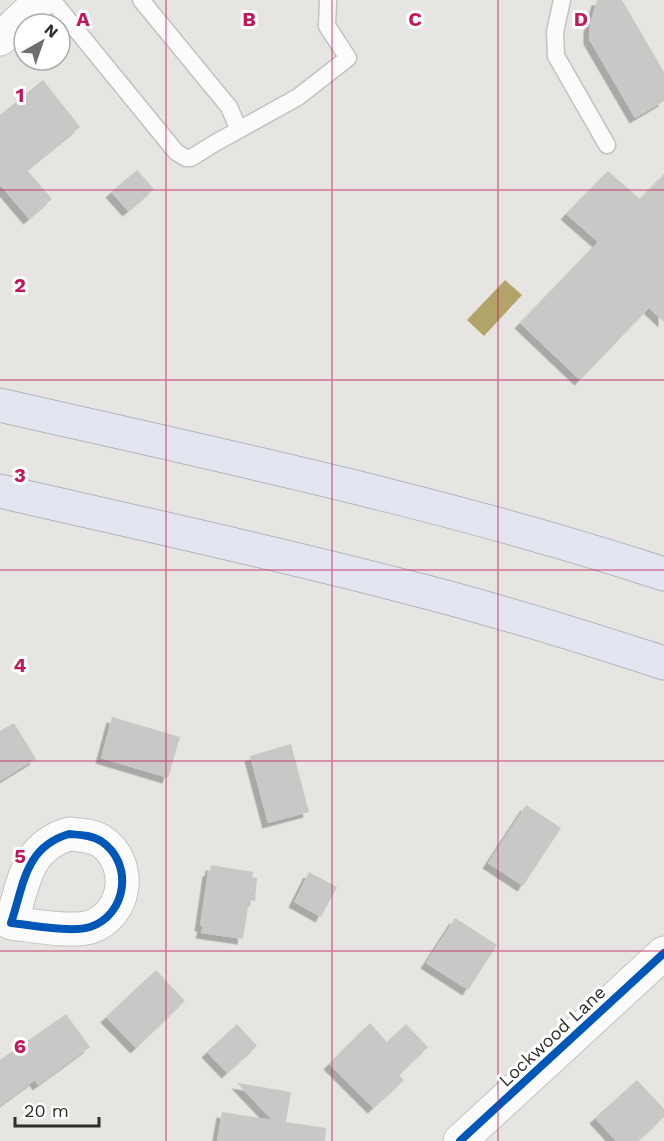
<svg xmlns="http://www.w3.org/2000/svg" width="664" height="1141" viewBox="0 0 664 1141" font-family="'Work Sans',sans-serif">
  <defs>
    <filter id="shadow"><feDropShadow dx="-5.5" dy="5.5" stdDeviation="0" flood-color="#0004"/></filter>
  </defs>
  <rect width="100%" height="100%" fill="#e6e5e2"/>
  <!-- water -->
  <path fill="#b2a368" d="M 505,280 L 522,295 L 484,336 L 467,320 Z"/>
  <!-- building -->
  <path fill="#c9c8c6" filter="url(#shadow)" d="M 597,0 L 622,0 L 664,72 L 664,101 L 635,118 L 589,39 L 589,28 Z
    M 43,80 L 80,127 L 27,170 L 52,199 L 29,219 L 0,185 L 0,115 Z
    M 137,170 L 154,189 L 128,211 L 111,192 Z
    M 608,171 L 640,199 L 664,174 L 664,322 L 649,308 L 580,380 L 520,323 L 598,242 L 566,214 Z
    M 112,717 L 180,737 L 168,778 L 101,758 Z
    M 14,723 L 36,759 L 0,781 L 0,731 Z
    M 291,744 L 309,812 L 268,823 L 250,756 Z
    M 526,805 L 561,828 L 523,886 L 488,863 Z
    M 211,865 L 253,872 L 252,877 L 257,878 L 255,901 L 249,900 L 243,939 L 201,933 L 203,926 L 200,926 L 208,871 L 210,871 Z
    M 309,872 L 337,887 L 321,917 L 294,902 Z
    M 455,918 L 497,945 L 468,990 L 426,963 Z
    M 156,970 L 185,1001 L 136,1048 L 106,1017 Z
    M 66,1014 L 90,1047 L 38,1085 L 35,1080 L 0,1106 L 0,1060 Z
    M 370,1023 L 387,1042 L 406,1024 L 428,1047 L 399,1075 L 404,1080 L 373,1108 L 329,1064 Z
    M 237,1024 L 257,1046 L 227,1073 L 207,1052 Z
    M 637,1080 L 664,1109 L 664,1117 L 638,1141 L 616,1141 L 595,1118 Z
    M 237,1083 L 291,1092 L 286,1122 L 326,1128 L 325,1141 L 217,1141 L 222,1112 L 272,1120 Z"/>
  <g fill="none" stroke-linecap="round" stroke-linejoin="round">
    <!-- lane casing -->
    <g stroke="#c3c2c0" stroke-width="19">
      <path id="lane" d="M 52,0 L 176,152 L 186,158 L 191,158 L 215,143 L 298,97 L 348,58 L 327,26 L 328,0
        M 141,0 L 229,107 L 239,130
        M 562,0 L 555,32 L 556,56 L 607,145"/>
    </g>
    <!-- street casing -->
    <g stroke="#c3c2c0" stroke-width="35">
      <path id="street" d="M 69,834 C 80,835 91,835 101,841 C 134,863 127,915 90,927 C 72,933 31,925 11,923 C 24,884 25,847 69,834 Z
        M 460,1141 L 664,953"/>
    </g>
    <!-- secondary casing -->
    <g stroke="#c3c2c0" stroke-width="35">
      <path id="secondary" d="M 0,39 L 41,0"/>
    </g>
    <!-- highway casing -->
    <g stroke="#b3b5bd" stroke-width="35">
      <path id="highway" d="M 0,405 C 223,456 447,503 664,574
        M 0,491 C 134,522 269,551 403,586 C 491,608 578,635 664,663"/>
    </g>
    <!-- lane -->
    <use href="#lane" stroke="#fbfbfb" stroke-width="16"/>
    <!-- street -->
    <use href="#street" stroke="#fbfbfb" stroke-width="33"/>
    <!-- secondary -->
    <use href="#secondary" stroke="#fbfbfb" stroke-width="33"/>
    <!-- highway -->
    <use href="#highway" stroke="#e3e6f0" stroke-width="33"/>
    <!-- cycleway casing -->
    <g stroke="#fff" stroke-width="11">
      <path id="cycleway" d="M 69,834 C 80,835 91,835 101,841 C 134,863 127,915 90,927 C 72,933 31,925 11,923 C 24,884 25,847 69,834 Z
        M 460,1141 L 664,953"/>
    </g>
    <!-- cycleway -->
    <use href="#cycleway" stroke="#0057b8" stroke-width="8"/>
  </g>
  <!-- grid -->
  <path fill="none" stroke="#c2185b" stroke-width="1.5" stroke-opacity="0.55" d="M 166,0 L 166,1141M 332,0 L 332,1141M 498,0 L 498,1141M 0,190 L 664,190M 0,380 L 664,380M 0,570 L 664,570M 0,761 L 664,761M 0,951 L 664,951"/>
  <g text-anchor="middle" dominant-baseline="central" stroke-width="6" stroke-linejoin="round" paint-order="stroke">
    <!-- street labels -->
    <g font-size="18" fill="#2e2e2b" stroke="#fff">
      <text transform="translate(552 1036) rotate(-43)">Lockwood Lane</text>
    </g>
  </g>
  <g font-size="20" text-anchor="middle" font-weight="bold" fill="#c2185b" stroke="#fff" stroke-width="6" stroke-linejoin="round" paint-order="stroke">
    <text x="83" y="26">A</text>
    <text x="249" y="26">B</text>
    <text x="415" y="26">C</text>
    <text x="581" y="26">D</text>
    <text x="20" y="102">1</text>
    <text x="20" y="292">2</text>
    <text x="20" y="482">3</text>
    <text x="20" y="672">4</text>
    <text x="20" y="863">5</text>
    <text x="20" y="1053">6</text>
  </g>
  <!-- north arrow -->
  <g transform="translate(42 42) rotate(40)"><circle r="28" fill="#ffffff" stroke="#ababaa" stroke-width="1.5"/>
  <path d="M0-4.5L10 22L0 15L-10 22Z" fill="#6e6e6b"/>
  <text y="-9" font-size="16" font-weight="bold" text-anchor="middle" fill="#2e2e2b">N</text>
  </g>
  <!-- scale -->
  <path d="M15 1117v9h84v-9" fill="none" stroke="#2e2e2b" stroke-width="3"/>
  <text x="24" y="1117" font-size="18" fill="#2e2e2b" stroke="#ffffff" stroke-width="4.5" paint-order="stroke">20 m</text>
</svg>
